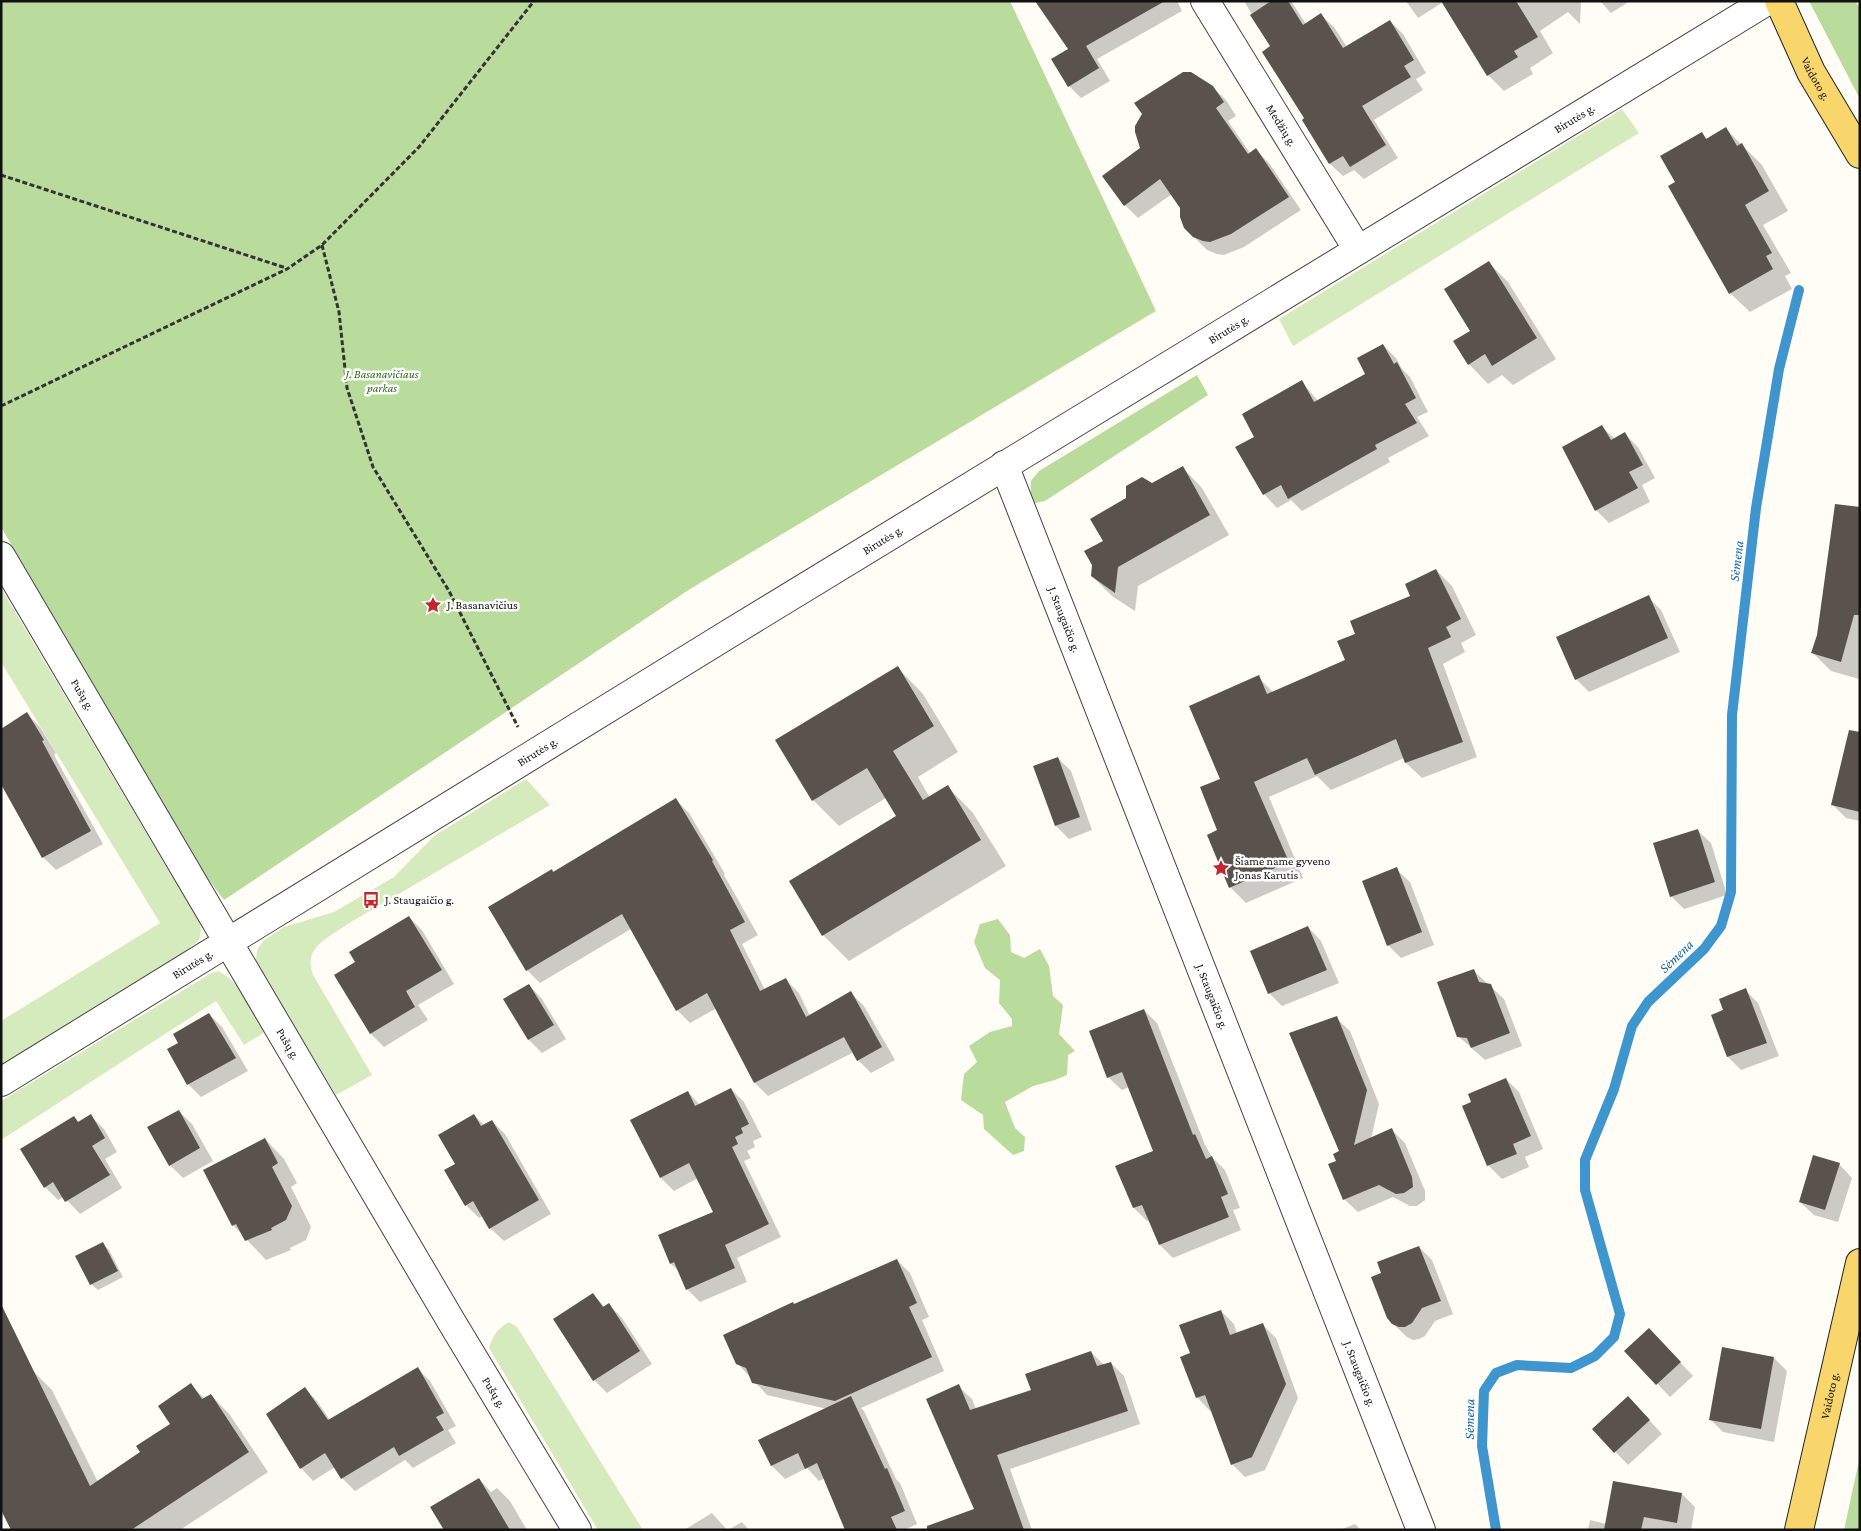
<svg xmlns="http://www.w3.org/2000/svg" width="1861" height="1531" viewBox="0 0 1861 1531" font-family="'Crimson Pro',serif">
  <rect width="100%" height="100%" fill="#fffdf5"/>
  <!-- green -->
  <path fill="#d5ebbd" d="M 1622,109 L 1639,133 L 1293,346 L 1279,319 Z
    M 1,588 L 171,875 L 199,918 L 201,930 L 199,940 L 184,952 L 1,1065 L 1,1021 L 160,923 L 1,662 Z
    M 526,779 L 550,805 L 346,925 C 327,939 303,947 313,975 L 372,1075 L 336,1095 L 263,974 L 256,960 L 257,950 L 263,941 L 284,927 L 334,912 L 394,877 L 434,836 Z
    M 218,971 C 241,982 252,1011 265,1032 L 244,1045 L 216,1001 L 1,1140 L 1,1101 L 210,974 Z
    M 509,1322 L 517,1327 L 643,1530 L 598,1530 L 489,1348 C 493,1335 497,1329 509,1322 Z"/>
  <!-- forest -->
  <path fill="#b9dc9c" d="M 1,1 L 1010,1 L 1156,311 L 690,589 L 224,900 L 204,873 L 1,527 Z
    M 1809,1 L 1855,1 L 1860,8 L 1860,99 Z
    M 1197,375 L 1208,395 L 1045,501 L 1030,504 L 1031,481 L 1039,471 Z
    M 998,919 L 1010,935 L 1011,952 L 1024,958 L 1040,949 L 1049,966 L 1053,996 L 1063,1005 L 1059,1034 L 1075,1051 L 1068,1055 L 1067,1075 L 1055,1080 L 1033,1086 L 1005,1102 L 1015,1128 L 1025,1137 L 1024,1151 L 1013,1155 L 984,1129 L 983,1115 L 961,1100 L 964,1074 L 977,1062 L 969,1046 L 990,1032 L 1012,1026 L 1012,1019 L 999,1003 L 1000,980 L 985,968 L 974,942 L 980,924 Z
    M 1860,1456 L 1860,1530 L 1844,1530 Z"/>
  <!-- shadow -->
  <path fill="#0003" d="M 1036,1 L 1177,1 L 1182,11 L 1097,59 L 1110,81 L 1081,98 L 1069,86 L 1070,49 Z
    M 1244,1 L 1291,1 L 1306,24 L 1321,15 L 1334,27 L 1347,47 L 1390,21 L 1403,34 L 1426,73 L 1416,79 L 1423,90 L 1374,120 L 1398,158 L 1364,179 L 1354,170 L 1343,176 L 1330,164 L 1304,120 L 1306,119 L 1271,47 Z
    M 1406,1 L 1445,1 L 1418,18 Z
    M 1496,1 L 1581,1 L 1580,24 L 1568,12 L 1540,31 L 1553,53 L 1530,68 L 1533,74 L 1504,91 L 1488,75 Z
    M 1600,1 L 1630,1 L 1611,13 Z
    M 1212,87 L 1226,100 L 1236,116 L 1228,121 L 1250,153 L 1256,150 L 1269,163 L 1301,210 L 1244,247 L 1224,255 L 1217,254 L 1207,250 L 1185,228 L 1181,208 L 1172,194 L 1138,218 L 1125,205 L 1142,149 Z
    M 1726,129 L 1762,165 L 1788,211 L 1763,225 L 1791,273 L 1785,276 L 1792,289 L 1750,312 L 1730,293 L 1676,183 L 1702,134 L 1708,140 Z
    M 1489,263 L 1508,282 L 1556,359 L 1513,385 L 1502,375 L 1488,384 L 1469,364 L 1472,331 Z
    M 1383,345 L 1396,358 L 1402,369 L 1410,377 L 1428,412 L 1417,417 L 1429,436 L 1388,458 L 1390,462 L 1302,511 L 1291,500 L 1277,508 L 1264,494 L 1256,437 L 1302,382 L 1318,401 L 1367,374 Z
    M 1602,427 L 1615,439 L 1625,434 L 1638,447 L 1655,478 L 1642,485 L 1650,502 L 1609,523 L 1596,510 Z
    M 1183,468 L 1202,488 L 1229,535 L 1138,586 L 1135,611 L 1112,596 L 1092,576 L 1104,541 L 1152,485 Z
    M 1860,508 L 1860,678 L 1859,679 L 1831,671 L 1813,653 Z
    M 1436,570 L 1452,586 L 1476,635 L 1461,643 L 1465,652 L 1443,664 L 1477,757 L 1422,778 L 1406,763 L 1404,758 L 1331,790 L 1317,776 L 1269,797 L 1303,878 L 1246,903 L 1230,887 L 1218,831 L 1222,780 L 1258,677 L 1274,693 L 1346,660 L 1357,634 L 1412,597 Z
    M 1648,597 L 1661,610 L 1680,652 L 1589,692 L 1576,679 Z
    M 898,668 L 923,694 L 958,752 L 918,777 L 930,798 L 948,787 L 973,813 L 1006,866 L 849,961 L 823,935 L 898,816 L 886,798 L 839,826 L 813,800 L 777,741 Z
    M 27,714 L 40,727 L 56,753 L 54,755 L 103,844 L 56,870 L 43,857 L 1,785 L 1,730 Z
    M 1860,752 L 1860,821 L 1846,818 L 1833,805 Z
    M 1058,758 L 1071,771 L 1092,830 L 1069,839 L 1056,826 Z
    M 676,800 L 689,813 L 725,874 L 724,875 L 758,935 L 742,944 L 765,990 L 785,979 L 799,993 L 810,1016 L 851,993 L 864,1006 L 895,1060 L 871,1073 L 858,1060 L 854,1052 L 768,1096 L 755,1083 L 717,1008 L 690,1023 L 677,1010 L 631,929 L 540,983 L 527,970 L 551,870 L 554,873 Z
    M 1697,830 L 1711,843 L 1727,895 L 1684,909 L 1671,896 Z
    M 1396,869 L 1410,882 L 1434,945 L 1401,958 L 1388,945 Z
    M 409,917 L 422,930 L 454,984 L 418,1005 L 428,1020 L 384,1047 L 371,1034 L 336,975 L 357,962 Z
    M 1308,927 L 1321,941 L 1339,983 L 1282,1006 L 1269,993 Z
    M 1473,970 L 1504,999 L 1522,1046 L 1485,1060 L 1458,1036 Z
    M 529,985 L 542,999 L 566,1039 L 542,1053 L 529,1040 L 505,1000 Z
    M 1745,990 L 1758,1003 L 1779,1056 L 1741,1070 L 1728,1057 L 1712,1015 L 1725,1011 Z
    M 1144,1010 L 1157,1023 L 1205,1145 L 1212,1157 L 1225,1170 L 1240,1208 L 1233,1210 L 1241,1230 L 1173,1258 L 1160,1245 L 1150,1220 L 1147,1221 L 1134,1208 L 1117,1166 L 1155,1151 L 1129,1087 L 1122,1090 L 1108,1077 Z
    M 209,1014 L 222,1027 L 248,1071 L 201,1097 L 188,1084 L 168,1050 L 180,1043 Z
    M 1336,1018 L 1350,1031 L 1379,1104 L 1371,1139 L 1392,1130 L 1405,1143 L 1425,1191 L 1425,1200 L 1417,1206 L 1410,1206 L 1393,1197 L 1358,1212 L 1344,1199 L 1338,1161 L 1341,1152 Z
    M 1506,1079 L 1519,1092 L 1543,1149 L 1525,1157 L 1529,1167 L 1502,1179 L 1488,1165 L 1464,1107 Z
    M 731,1089 L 744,1102 L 762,1137 L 753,1141 L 755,1147 L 747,1151 L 751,1158 L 744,1161 L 781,1237 L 737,1258 L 747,1282 L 700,1302 L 687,1289 L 680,1272 L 671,1264 L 659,1236 L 714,1212 L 698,1178 L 674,1191 L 661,1178 L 688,1092 L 700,1105 Z
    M 179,1111 L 192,1124 L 213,1161 L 183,1178 L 170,1165 Z
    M 474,1115 L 484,1125 L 492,1121 L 505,1134 L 551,1214 L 504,1241 L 490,1228 L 483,1216 L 479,1218 L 466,1205 L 456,1164 Z
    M 91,1116 L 104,1129 L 117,1152 L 105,1159 L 122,1188 L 80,1214 L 64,1197 L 58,1200 L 45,1187 L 74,1117 L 79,1123 Z
    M 265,1139 L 284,1159 L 297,1183 L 291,1187 L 311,1227 L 306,1240 L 290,1248 L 291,1250 L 266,1260 L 233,1225 Z
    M 1839,1164 L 1852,1178 L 1838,1222 L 1814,1215 L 1800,1202 Z
    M 102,1243 L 109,1250 L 123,1277 L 98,1290 L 91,1284 Z
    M 1419,1247 L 1432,1260 L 1453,1314 L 1435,1321 L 1425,1336 L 1419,1339 L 1413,1340 L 1407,1337 L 1393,1324 L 1383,1274 Z
    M 897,1260 L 910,1273 L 929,1317 L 922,1320 L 944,1371 L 861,1408 L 864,1411 L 896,1479 L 900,1483 L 917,1524 L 904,1530 L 847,1530 L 825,1478 L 819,1481 L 807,1468 L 785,1479 L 772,1466 L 827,1409 L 767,1395 L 737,1363 L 795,1305 Z
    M 593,1295 L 605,1307 L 609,1305 L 622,1318 L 652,1364 L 607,1393 L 594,1380 Z
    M 1221,1311 L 1234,1324 L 1237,1334 L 1263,1325 L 1276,1338 L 1298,1398 L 1265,1470 L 1245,1477 L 1232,1464 L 1212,1410 L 1210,1411 L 1197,1397 L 1191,1354 Z
    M 1662,1343 L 1693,1376 L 1670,1397 L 1626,1351 Z
    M 1091,1352 L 1104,1365 L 1111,1363 L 1124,1376 L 1140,1424 L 1010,1469 L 1032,1530 L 968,1530 L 976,1510 L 958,1386 L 972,1399 L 976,1409 L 1033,1391 Z
    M 1774,1358 L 1787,1371 L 1774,1442 L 1723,1432 L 1710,1419 Z
    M 418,1369 L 430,1381 L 456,1426 L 448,1430 L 456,1443 L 413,1468 L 405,1460 L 355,1491 L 342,1478 L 335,1467 L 313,1481 L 301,1468 L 304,1388 L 317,1401 L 330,1420 Z
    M 32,1370 L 52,1390 L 98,1482 L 142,1453 L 172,1424 L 191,1385 L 205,1399 L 211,1395 L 230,1415 L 268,1472 L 180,1530 L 12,1530 Z
    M 1641,1411 L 1662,1434 L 1628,1465 L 1594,1429 Z
    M 479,1479 L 491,1492 L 497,1488 L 510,1501 L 527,1530 L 443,1530 Z
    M 1682,1494 L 1695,1507 L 1691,1530 L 1588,1530 L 1590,1520 L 1606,1524 Z
    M 712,1513 L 727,1530 L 684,1530 Z
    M 742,1522 L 749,1530 L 728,1530 Z
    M 1355,1524 L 1361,1530 L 1340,1530 Z"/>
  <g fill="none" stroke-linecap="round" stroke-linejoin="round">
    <!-- stream -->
    <path stroke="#3f96cf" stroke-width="10" d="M 1496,1530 L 1482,1446 L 1484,1391 L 1496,1373 L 1517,1365 L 1571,1368 L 1595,1356 L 1614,1337 L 1620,1314 L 1585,1190 L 1585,1160 L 1614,1089 L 1632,1026 L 1648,1002 L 1704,949 L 1721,926 L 1731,892 L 1732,715 L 1756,508 L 1779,369 L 1799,290"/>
  </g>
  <!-- building -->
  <path fill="#5a524d" d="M 1035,1 L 1165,1 L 1086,46 L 1099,68 L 1068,87 L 1051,59 L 1068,49 Z
    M 1271,1 L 1288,1 L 1303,25 L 1321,13 L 1343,48 L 1390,20 L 1414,60 L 1404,66 L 1411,77 L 1362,106 L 1386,145 L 1350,167 L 1343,156 L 1329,164 L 1302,120 L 1304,118 L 1262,52 L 1270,46 L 1250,15 Z
    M 1441,1 L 1516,1 L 1538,37 L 1514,51 L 1518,57 L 1487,76 Z
    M 1183,72 L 1191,72 L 1213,86 L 1224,102 L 1216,108 L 1248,154 L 1256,148 L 1289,197 L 1231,234 L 1210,242 L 1203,241 L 1193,237 L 1184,228 L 1180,217 L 1180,208 L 1160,179 L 1124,206 L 1102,176 L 1140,148 L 1135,132 L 1135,126 L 1142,114 L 1134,103 Z
    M 1726,127 L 1737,146 L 1742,143 L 1769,191 L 1745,205 L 1772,253 L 1766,256 L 1773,269 L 1729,294 L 1668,186 L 1675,182 L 1660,156 L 1702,132 L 1706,139 Z
    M 1489,261 L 1537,338 L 1492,366 L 1485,354 L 1468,365 L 1453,341 L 1470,331 L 1444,289 Z
    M 1383,344 L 1394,364 L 1397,362 L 1416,398 L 1405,404 L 1417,423 L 1375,445 L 1377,449 L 1288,499 L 1281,485 L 1263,495 L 1235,447 L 1254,437 L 1242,414 L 1302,380 L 1314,402 L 1365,374 L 1357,358 Z
    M 1602,425 L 1611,440 L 1625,432 L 1643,465 L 1629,472 L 1638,488 L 1595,511 L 1562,447 Z
    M 1183,466 L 1210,515 L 1118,567 L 1115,593 L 1091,576 L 1092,565 L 1084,551 L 1103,541 L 1090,519 L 1126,498 L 1126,486 L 1142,477 L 1152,483 Z
    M 1835,504 L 1860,507 L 1860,615 L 1854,615 L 1841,662 L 1811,653 L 1817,635 Z
    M 1436,569 L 1461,619 L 1446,627 L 1451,637 L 1428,648 L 1463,742 L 1405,763 L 1396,739 L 1315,775 L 1307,758 L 1254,782 L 1289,862 L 1229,888 L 1207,835 L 1217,830 L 1200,787 L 1220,779 L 1189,706 L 1259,675 L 1267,694 L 1345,660 L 1337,641 L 1355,634 L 1350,621 L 1410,596 L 1405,584 Z
    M 1649,595 L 1668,638 L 1575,680 L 1556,637 Z
    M 898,666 L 934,726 L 893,751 L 923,800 L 948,785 L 981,840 L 822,936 L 789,881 L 896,816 L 867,768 L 812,801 L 775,740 Z
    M 27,712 L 44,740 L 42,741 L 91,831 L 42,858 L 1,784 L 1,729 Z
    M 1849,730 L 1860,732 L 1860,812 L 1831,805 Z
    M 1058,757 L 1080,817 L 1055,826 L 1033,766 Z
    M 676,798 L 713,860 L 712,861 L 745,922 L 730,930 L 760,991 L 786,978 L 806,1017 L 851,991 L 882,1047 L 857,1061 L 844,1037 L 754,1083 L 707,993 L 676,1011 L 622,914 L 526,971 L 488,907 L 552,869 L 553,872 Z
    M 1698,829 L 1715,882 L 1670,897 L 1653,843 Z
    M 1397,867 L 1422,932 L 1387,946 L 1362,881 Z
    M 409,916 L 442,970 L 406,991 L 415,1007 L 370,1034 L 334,975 L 355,962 L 349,952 Z
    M 1308,926 L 1327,970 L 1268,994 L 1250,951 Z
    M 1474,969 L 1479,982 L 1491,984 L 1510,1033 L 1471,1048 L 1467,1038 L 1457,1037 L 1437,982 Z
    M 529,984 L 554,1025 L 528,1040 L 503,999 Z
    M 1746,988 L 1767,1043 L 1727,1057 L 1711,1015 L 1723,1010 L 1719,999 Z
    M 1144,1009 L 1193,1135 L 1195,1134 L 1206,1159 L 1212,1156 L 1228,1194 L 1221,1197 L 1229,1217 L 1159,1245 L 1142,1205 L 1133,1208 L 1115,1166 L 1153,1151 L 1122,1072 L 1107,1078 L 1089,1031 Z
    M 209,1013 L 236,1058 L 187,1085 L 167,1049 L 178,1043 L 173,1034 Z
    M 1337,1016 L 1367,1090 L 1354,1145 L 1392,1128 L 1412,1177 L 1413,1187 L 1404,1193 L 1396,1194 L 1379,1185 L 1343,1200 L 1328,1164 L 1336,1161 L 1333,1154 L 1339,1151 L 1289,1033 Z
    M 1506,1078 L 1531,1136 L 1513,1144 L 1517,1154 L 1487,1166 L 1462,1106 L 1471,1102 L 1468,1094 Z
    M 731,1088 L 749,1124 L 741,1128 L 743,1133 L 735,1137 L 738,1144 L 732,1147 L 769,1224 L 725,1245 L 735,1268 L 686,1290 L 674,1262 L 670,1264 L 658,1235 L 713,1212 L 689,1163 L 660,1178 L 630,1120 L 688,1091 L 695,1106 Z
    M 179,1110 L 200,1148 L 169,1166 L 147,1127 Z
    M 91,1114 L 105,1138 L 92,1146 L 110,1175 L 65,1202 L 53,1182 L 44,1188 L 20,1149 L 74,1116 L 78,1122 Z
    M 474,1114 L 481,1126 L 492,1120 L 539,1200 L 489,1229 L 473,1201 L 465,1206 L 444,1170 L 455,1164 L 438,1135 Z
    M 265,1138 L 278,1163 L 272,1167 L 292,1206 L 286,1220 L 271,1228 L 272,1230 L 245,1241 L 236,1224 L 232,1226 L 203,1170 Z
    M 1813,1155 L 1840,1163 L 1825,1210 L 1799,1202 Z
    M 103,1242 L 118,1271 L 90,1285 L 75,1256 Z
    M 1419,1246 L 1441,1301 L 1422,1308 L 1412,1323 L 1405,1327 L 1399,1327 L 1392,1324 L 1387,1318 L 1371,1277 L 1381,1273 L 1377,1262 Z
    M 897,1259 L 917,1303 L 909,1307 L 932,1357 L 835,1401 L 752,1383 L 746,1368 L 736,1364 L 723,1335 L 793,1302 L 794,1304 Z
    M 593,1293 L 603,1307 L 609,1303 L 640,1351 L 593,1381 L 553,1319 Z
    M 1,1304 L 90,1486 L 140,1452 L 136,1446 L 170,1424 L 158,1406 L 191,1383 L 202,1399 L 211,1394 L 249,1452 L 131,1530 L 11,1530 L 1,1510 Z
    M 1221,1310 L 1230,1335 L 1263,1323 L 1286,1384 L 1252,1457 L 1231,1465 L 1205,1395 L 1196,1398 L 1180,1357 L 1190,1353 L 1179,1325 Z
    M 1649,1328 L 1681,1362 L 1656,1385 L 1624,1351 Z
    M 1722,1347 L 1774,1357 L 1761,1429 L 1709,1420 Z
    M 1091,1351 L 1097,1366 L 1111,1362 L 1128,1411 L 997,1455 L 1024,1530 L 927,1530 L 927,1526 L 974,1509 L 926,1399 L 959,1384 L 970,1410 L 1031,1390 L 1025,1374 Z
    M 418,1367 L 444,1413 L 436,1417 L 444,1430 L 399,1456 L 394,1447 L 341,1479 L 325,1453 L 300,1469 L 266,1414 L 305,1387 L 328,1420 Z
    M 851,1396 L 885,1469 L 887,1468 L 905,1511 L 891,1517 L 897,1530 L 845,1530 L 817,1463 L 805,1469 L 798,1453 L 771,1466 L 758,1440 Z
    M 1628,1396 L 1650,1420 L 1614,1453 L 1592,1429 Z
    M 479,1478 L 510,1530 L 444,1530 L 430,1507 Z
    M 1613,1481 L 1682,1493 L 1677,1523 L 1644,1517 L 1641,1530 L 1604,1530 Z"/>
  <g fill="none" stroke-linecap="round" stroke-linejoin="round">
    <!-- minor casing -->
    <g stroke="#444" stroke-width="30">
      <g id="minor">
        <path id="s1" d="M 1205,1 L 1358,250"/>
        <path id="s2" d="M 1004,465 L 1421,1530"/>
        <path id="s3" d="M 1,556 L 451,1321 L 577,1530"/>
        <path id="s4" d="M 1,1082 L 735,630 L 1767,1"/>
      </g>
    </g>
    <!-- major casing -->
    <g stroke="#222" stroke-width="30">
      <g id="major">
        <path id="s5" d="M 1779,1 L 1811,72 L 1860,154"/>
        <path id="s6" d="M 1799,1530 L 1860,1263"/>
      </g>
    </g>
    <!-- path -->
    <path stroke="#333" stroke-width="3" stroke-dasharray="5 2.5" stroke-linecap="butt" d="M 1,175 L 286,268
      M 322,245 L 339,312 L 347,388 L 373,467 L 449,591 L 518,727
      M 1,406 L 287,269 L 322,245 L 419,147 L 534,1"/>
    <!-- minor -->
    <use href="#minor" stroke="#fff" stroke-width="28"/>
    <!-- major -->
    <use href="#major" stroke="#f9d66b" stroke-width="28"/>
  </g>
  <!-- icons -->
  <defs>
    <g id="sight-bare" transform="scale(1.35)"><path d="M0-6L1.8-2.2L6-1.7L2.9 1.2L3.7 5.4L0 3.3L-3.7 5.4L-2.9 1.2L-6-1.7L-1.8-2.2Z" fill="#c4262e" stroke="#fff" stroke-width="2.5" paint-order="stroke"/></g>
    <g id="bus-bare" transform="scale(1.35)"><path d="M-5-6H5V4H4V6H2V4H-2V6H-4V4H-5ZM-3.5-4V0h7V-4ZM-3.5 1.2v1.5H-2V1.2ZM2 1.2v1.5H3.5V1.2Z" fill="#c4262e" stroke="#fff" stroke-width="2.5" paint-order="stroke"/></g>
  </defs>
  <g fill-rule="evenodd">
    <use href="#sight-bare" x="433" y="605"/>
    <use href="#sight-bare" x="1221" y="868"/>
    <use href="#bus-bare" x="371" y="900"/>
  </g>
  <g text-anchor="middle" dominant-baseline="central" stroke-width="5" stroke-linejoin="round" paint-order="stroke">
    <!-- street labels -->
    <g font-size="12" fill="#111" stroke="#fff">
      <text stroke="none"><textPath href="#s5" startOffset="86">Vaidoto g.</textPath></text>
      <text stroke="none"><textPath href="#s4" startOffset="1845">Birutės g.</textPath></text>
      <text stroke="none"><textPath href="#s1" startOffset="146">Medžių g.</textPath></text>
      <text stroke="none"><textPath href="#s4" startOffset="1440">Birutės g.</textPath></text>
      <text stroke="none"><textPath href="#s4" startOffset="1035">Birutės g.</textPath></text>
      <text stroke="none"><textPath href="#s2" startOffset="166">J. Staugaičio g.</textPath></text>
      <text stroke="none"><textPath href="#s3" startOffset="161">Pušų g.</textPath></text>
      <text stroke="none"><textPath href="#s4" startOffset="630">Birutės g.</textPath></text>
      <text stroke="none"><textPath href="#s4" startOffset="225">Birutės g.</textPath></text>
      <text stroke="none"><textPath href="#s2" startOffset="571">J. Staugaičio g.</textPath></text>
      <text stroke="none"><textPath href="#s3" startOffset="566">Pušų g.</textPath></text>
      <text stroke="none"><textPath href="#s2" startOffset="976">J. Staugaičio g.</textPath></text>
      <text stroke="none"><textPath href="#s3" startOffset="971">Pušų g.</textPath></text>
      <text stroke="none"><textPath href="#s6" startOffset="138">Vaidoto g.</textPath></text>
    </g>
    <!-- park labels -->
    <g font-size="12" font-style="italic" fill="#2f6b1f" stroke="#fff">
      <text x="382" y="374">J. Basanavičiaus<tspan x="382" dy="14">parkas</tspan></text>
    </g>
    <!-- poi labels -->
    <g font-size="12" fill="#111" stroke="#fff" text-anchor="start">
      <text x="447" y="605">J. Basanavičius</text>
      <text x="1235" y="861">Šiame name gyveno<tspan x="1235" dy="14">Jonas Karutis</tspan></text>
      <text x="385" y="900">J. Staugaičio g.</text>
    </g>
    <!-- water labels -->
    <g font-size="14" font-style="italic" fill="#1768a6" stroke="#fff">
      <text transform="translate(1736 561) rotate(-83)">Sėmena</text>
      <text transform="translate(1676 956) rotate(-44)">Sėmena</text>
      <text transform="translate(1469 1419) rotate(-89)">Sėmena</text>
    </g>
  </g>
  <!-- border -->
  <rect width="1861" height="1531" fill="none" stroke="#111111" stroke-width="5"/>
</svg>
